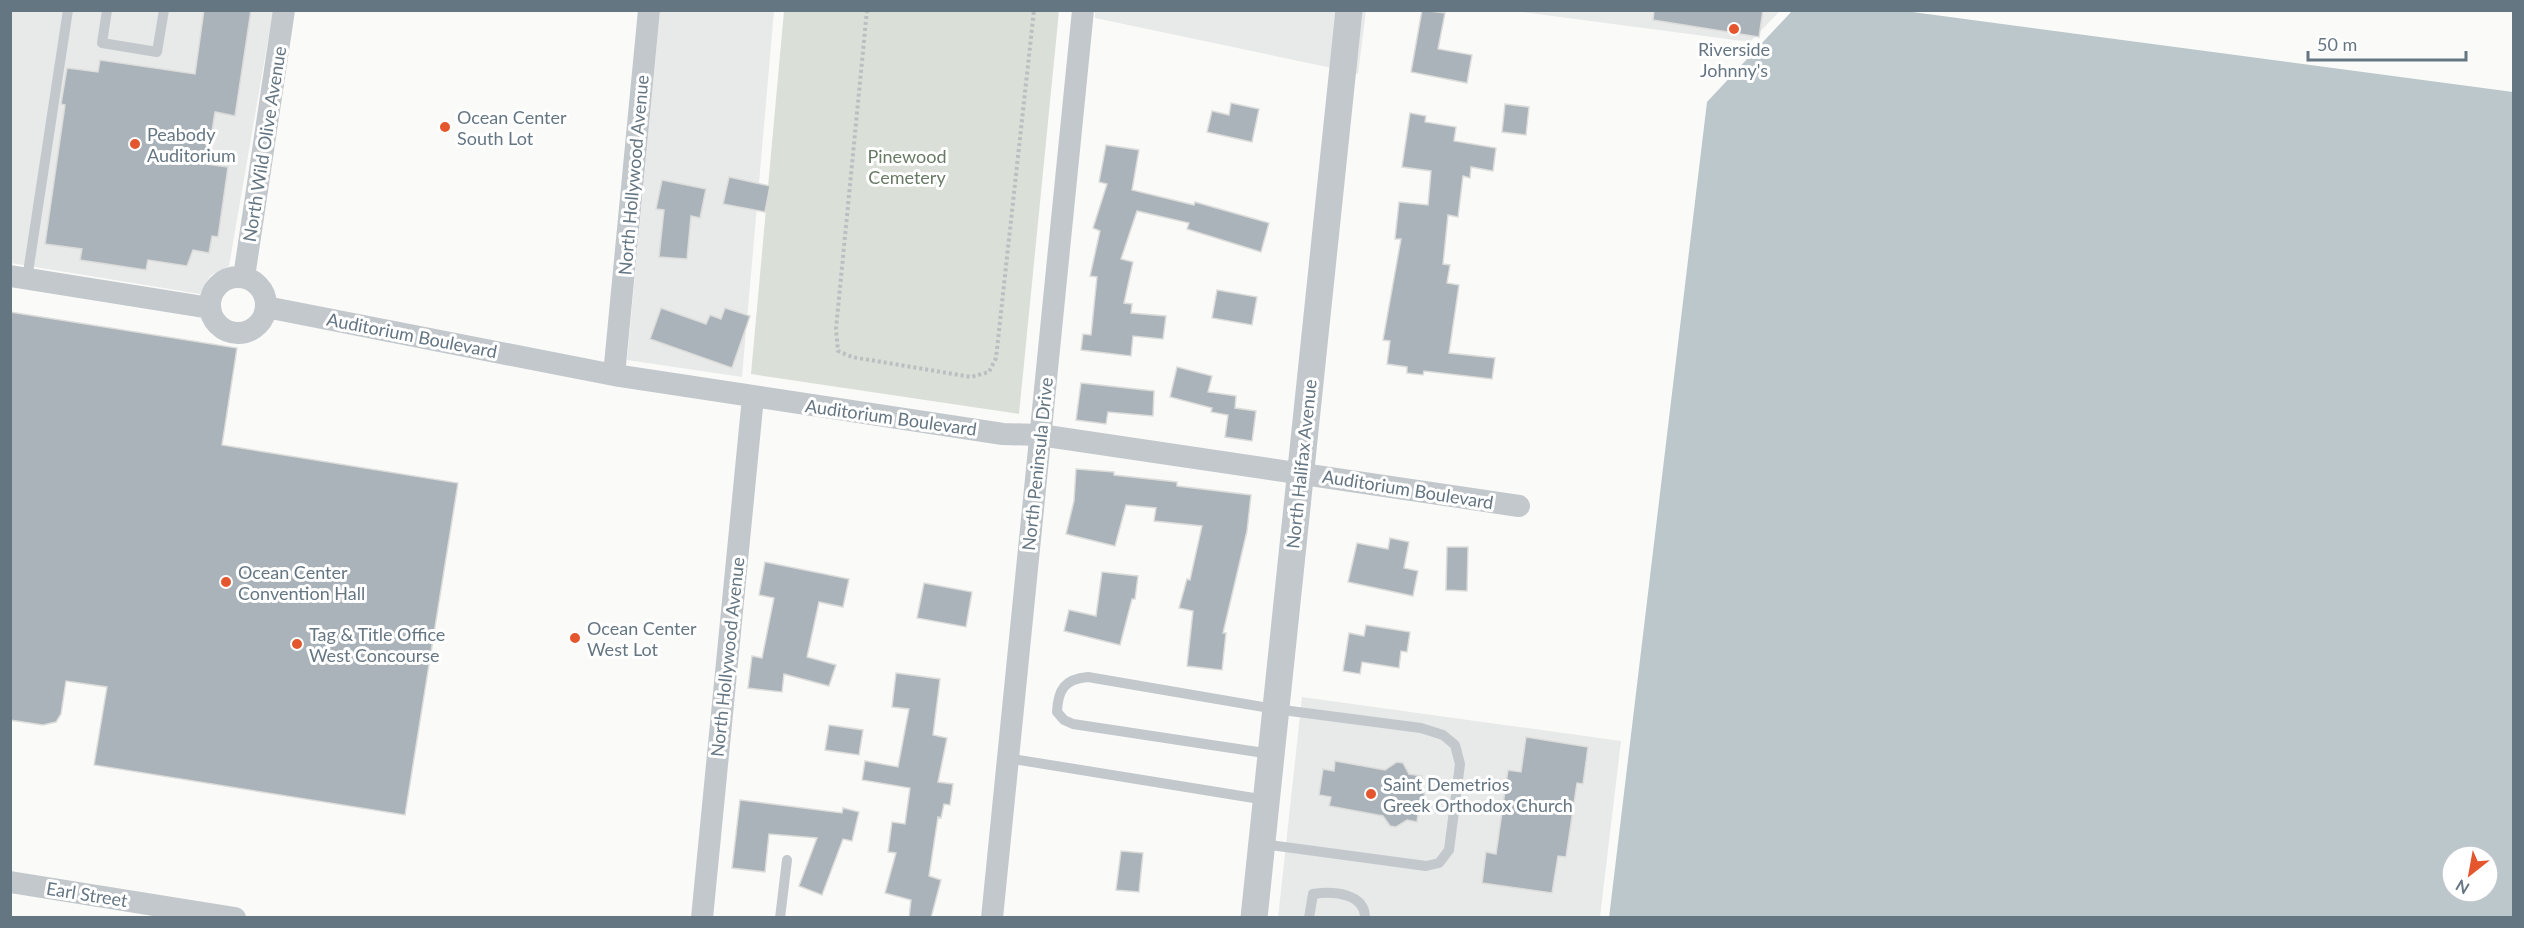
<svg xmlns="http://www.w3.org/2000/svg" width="2524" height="928" viewBox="0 0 2524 928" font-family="Lato,sans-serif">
  <rect width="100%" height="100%" fill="#fafaf8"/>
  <!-- built -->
  <path fill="#e8e9e9" d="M 1095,10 L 1338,11 L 1332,68 L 1095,18 Z
    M 10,11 L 273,11 L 229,266 L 210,276 L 200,294 L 11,263 Z
    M 660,11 L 774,11 L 742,377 L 627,360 Z
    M 1360,11 L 1366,11 L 1358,74 L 1354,73 Z
    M 1514,11 L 1780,11 L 1750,42 Z
    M 1302,697 L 1621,741 L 1600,917 L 1278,918 Z"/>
  <!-- green -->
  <path fill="#dadfd7" d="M 784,11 L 1059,11 L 1019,414 L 751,374 Z"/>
  <!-- water -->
  <path fill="#bbc7cb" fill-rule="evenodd" d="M 1792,11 L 2513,11 L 2513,917 L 1609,918 L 1707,102 ZM 2452,856 L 2488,856 L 2488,892 L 2452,892 Z"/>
  <!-- pier -->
  <path fill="#fafaf8" d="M 1905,11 L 2513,11 L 2513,92 Z"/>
  <!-- building -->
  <path fill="#aab3b9" stroke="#dcdcda" stroke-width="1.5" d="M 204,10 L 251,10 L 235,116 L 215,112 L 207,164 L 228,167 L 218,237 L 212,236 L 209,253 L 193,250 L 187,266 L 148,260 L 146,270 L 80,260 L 82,249 L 45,244 L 65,105 L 61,104 L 67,68 L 98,72 L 100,60 L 195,74 Z
    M 1422,10 L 1445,13 L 1438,49 L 1472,55 L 1467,83 L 1411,72 Z
    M 1654,10 L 1763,10 L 1759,37 L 1653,20 Z
    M 1231,103 L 1259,109 L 1252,142 L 1207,132 L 1212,111 L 1229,115 Z
    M 1505,104 L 1529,107 L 1526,135 L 1502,132 Z
    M 1410,113 L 1426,116 L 1425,122 L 1456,127 L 1454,141 L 1496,148 L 1493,171 L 1471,167 L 1470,178 L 1463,176 L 1458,217 L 1448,215 L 1443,264 L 1450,265 L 1447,283 L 1459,285 L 1449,353 L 1495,358 L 1492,379 L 1424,371 L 1423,375 L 1407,373 L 1407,367 L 1387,364 L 1390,341 L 1383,340 L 1401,239 L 1395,239 L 1399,202 L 1428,205 L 1431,171 L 1402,167 Z
    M 1106,145 L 1139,150 L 1132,190 L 1194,205 L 1195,202 L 1269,223 L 1261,252 L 1187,229 L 1189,223 L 1137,211 L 1121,259 L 1133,262 L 1124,303 L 1132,304 L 1131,313 L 1166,316 L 1163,339 L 1133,336 L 1131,356 L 1081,350 L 1083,334 L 1091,335 L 1097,277 L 1090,276 L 1100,231 L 1093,228 L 1107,184 L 1099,182 Z
    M 729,177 L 770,186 L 765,212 L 723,204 Z
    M 662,180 L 706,189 L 700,218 L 691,216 L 687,259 L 659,257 L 664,210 L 656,209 Z
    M 1217,290 L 1257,297 L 1252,325 L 1212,318 Z
    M 661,308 L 706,324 L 710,315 L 721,319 L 725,308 L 750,316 L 732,368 L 650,339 Z
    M 10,312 L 237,348 L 222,445 L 458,483 L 405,815 L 94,765 L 107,687 L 66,681 L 61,714 L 56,722 L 43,725 L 10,720 Z
    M 1177,367 L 1212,376 L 1208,392 L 1236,396 L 1235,408 L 1256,411 L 1252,441 L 1225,437 L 1228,415 L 1211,412 L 1212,408 L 1170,397 Z
    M 1081,383 L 1154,391 L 1153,416 L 1108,412 L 1106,424 L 1076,420 Z
    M 1076,469 L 1114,472 L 1114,475 L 1177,482 L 1177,486 L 1251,495 L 1247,531 L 1223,633 L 1226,633 L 1222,670 L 1187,666 L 1193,611 L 1179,608 L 1187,579 L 1190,580 L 1202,526 L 1154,521 L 1156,508 L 1126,505 L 1115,546 L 1066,534 L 1074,501 Z
    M 1390,538 L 1409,542 L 1404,568 L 1418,571 L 1413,596 L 1348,582 L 1357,543 L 1388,549 Z
    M 1447,547 L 1468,547 L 1467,591 L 1446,590 Z
    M 765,562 L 849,579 L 843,607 L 819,602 L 807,657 L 836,665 L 829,686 L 784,674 L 782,692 L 748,688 L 752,656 L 762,658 L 774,598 L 759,595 Z
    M 1102,572 L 1138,576 L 1135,599 L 1132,599 L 1120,645 L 1064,631 L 1069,610 L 1096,616 Z
    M 924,583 L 972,592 L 966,627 L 917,618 Z
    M 1366,625 L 1410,632 L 1407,652 L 1401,651 L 1399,668 L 1362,662 L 1360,674 L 1343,671 L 1349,633 L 1364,636 Z
    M 896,673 L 940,679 L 933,735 L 947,738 L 938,782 L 953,784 L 950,805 L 944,804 L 941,818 L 938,817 L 929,876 L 941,880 L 931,918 L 909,918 L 911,900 L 885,893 L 896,853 L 888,852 L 892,822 L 905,824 L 910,788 L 862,780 L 865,761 L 898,767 L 909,709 L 892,707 Z
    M 829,725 L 863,730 L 859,755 L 825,750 Z
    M 1526,737 L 1588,747 L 1583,784 L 1577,783 L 1566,857 L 1558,856 L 1552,893 L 1482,883 L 1486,852 L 1496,854 L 1508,770 L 1521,772 Z
    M 1335,761 L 1385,770 L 1397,762 L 1403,763 L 1409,774 L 1422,776 L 1420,790 L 1424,793 L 1425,800 L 1419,808 L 1417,822 L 1407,820 L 1396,827 L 1390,826 L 1383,816 L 1329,806 L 1331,797 L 1319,795 L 1323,769 L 1334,771 Z
    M 740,800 L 842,813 L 843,808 L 859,812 L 852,841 L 843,839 L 822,895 L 799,886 L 817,838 L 769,834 L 765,872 L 732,868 Z
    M 1121,851 L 1143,853 L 1139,892 L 1116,890 Z"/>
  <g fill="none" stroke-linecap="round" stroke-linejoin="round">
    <!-- path -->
    <path stroke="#bbbfc2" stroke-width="4" stroke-dasharray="3 3" stroke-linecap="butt" d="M 867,10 L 836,329 L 838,351 L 852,357 L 971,377 L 989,372 L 996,358 L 1034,10"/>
    <!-- service -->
    <path stroke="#c3c8cc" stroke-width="10" d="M 107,10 L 102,43 L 157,52 L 164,10
      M 27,279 L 68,10
      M 1007,758 L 1266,800
      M 1262,844 L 1426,866 L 1439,863 L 1449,850 L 1460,764 L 1455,745 L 1443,735 L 1421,728 L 1275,709 L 1088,677 C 1065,679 1058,689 1057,712 L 1064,720 L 1073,724 L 1271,754
      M 780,918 L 787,860
      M 1309,918 L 1313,894 C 1333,891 1365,893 1365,918"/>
    <!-- minor -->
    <path stroke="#c3c8cc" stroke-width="22" d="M 10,276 L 210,308
      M210 305a28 28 0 1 1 56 0a28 28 0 1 1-56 0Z
      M 244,277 L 284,10
      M 266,307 L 614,375 L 1003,434 L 1040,435 L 1519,506
      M 614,375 L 649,10
      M 10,882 L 235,918
      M 702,918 L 753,397
      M 992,918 L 1083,10"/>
    <!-- tertiary -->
    <path stroke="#c3c8cc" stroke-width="27" d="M 1254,918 L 1349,10"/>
  </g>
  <!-- markers -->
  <g fill="#e4572e" stroke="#fff" stroke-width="2">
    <circle cx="1734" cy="29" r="6"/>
    <circle cx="445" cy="127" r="6"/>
    <circle cx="135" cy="144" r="6"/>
    <circle cx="226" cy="582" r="6"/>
    <circle cx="575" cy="638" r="6"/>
    <circle cx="297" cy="644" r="6"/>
    <circle cx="1371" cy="794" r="6"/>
  </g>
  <g text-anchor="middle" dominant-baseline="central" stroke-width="6" stroke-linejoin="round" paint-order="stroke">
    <!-- poi labels -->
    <g font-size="18" fill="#657683" stroke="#fff" text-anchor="start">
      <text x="1734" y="49" text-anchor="middle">Riverside<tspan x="1734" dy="21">Johnny's</tspan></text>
      <text x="457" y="117">Ocean Center<tspan x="457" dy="21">South Lot</tspan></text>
      <text x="147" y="134">Peabody<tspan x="147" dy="21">Auditorium</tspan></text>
      <text x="238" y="572">Ocean Center<tspan x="238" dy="21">Convention Hall</tspan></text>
      <text x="587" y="628">Ocean Center<tspan x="587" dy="21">West Lot</tspan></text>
      <text x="309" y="634">Tag &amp; Title Office<tspan x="309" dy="21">West Concourse</tspan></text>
      <text x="1383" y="784">Saint Demetrios<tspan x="1383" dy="21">Greek Orthodox Church</tspan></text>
    </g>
    <!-- street labels -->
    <g font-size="18" fill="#657683" stroke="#fff">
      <text transform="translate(264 144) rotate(-81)">North Wild Olive Avenue</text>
      <text transform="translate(633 175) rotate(-85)">North Hollywood Avenue</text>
      <text transform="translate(412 335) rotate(11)">Auditorium Boulevard</text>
      <text transform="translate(891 417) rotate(8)">Auditorium Boulevard</text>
      <text transform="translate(1037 464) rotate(-84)">North Peninsula Drive</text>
      <text transform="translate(1301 464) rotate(-84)">North Halifax Avenue</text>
      <text transform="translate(1408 489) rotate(9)">Auditorium Boulevard</text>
      <text transform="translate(727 657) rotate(-84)">North Hollywood Avenue</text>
      <text transform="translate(87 894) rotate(9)">Earl Street</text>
    </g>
    <!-- park labels -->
    <g font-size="18" fill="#687a64" stroke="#fff">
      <text x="907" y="156">Pinewood<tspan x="907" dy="21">Cemetery</tspan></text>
    </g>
  </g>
  <!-- border -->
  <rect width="2524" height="928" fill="none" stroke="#657683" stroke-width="24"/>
  <!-- north arrow -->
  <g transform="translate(2470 874) rotate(211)"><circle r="28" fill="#ffffff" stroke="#c1c8cd" stroke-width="1.5"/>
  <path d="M0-4.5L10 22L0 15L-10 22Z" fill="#e4572e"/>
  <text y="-9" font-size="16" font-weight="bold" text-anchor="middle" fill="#657683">N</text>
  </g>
  <!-- scale -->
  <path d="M2308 51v9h158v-9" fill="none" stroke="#657683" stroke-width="3"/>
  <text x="2317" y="51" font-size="18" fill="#657683" stroke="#ffffff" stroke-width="4.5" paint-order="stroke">50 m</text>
</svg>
